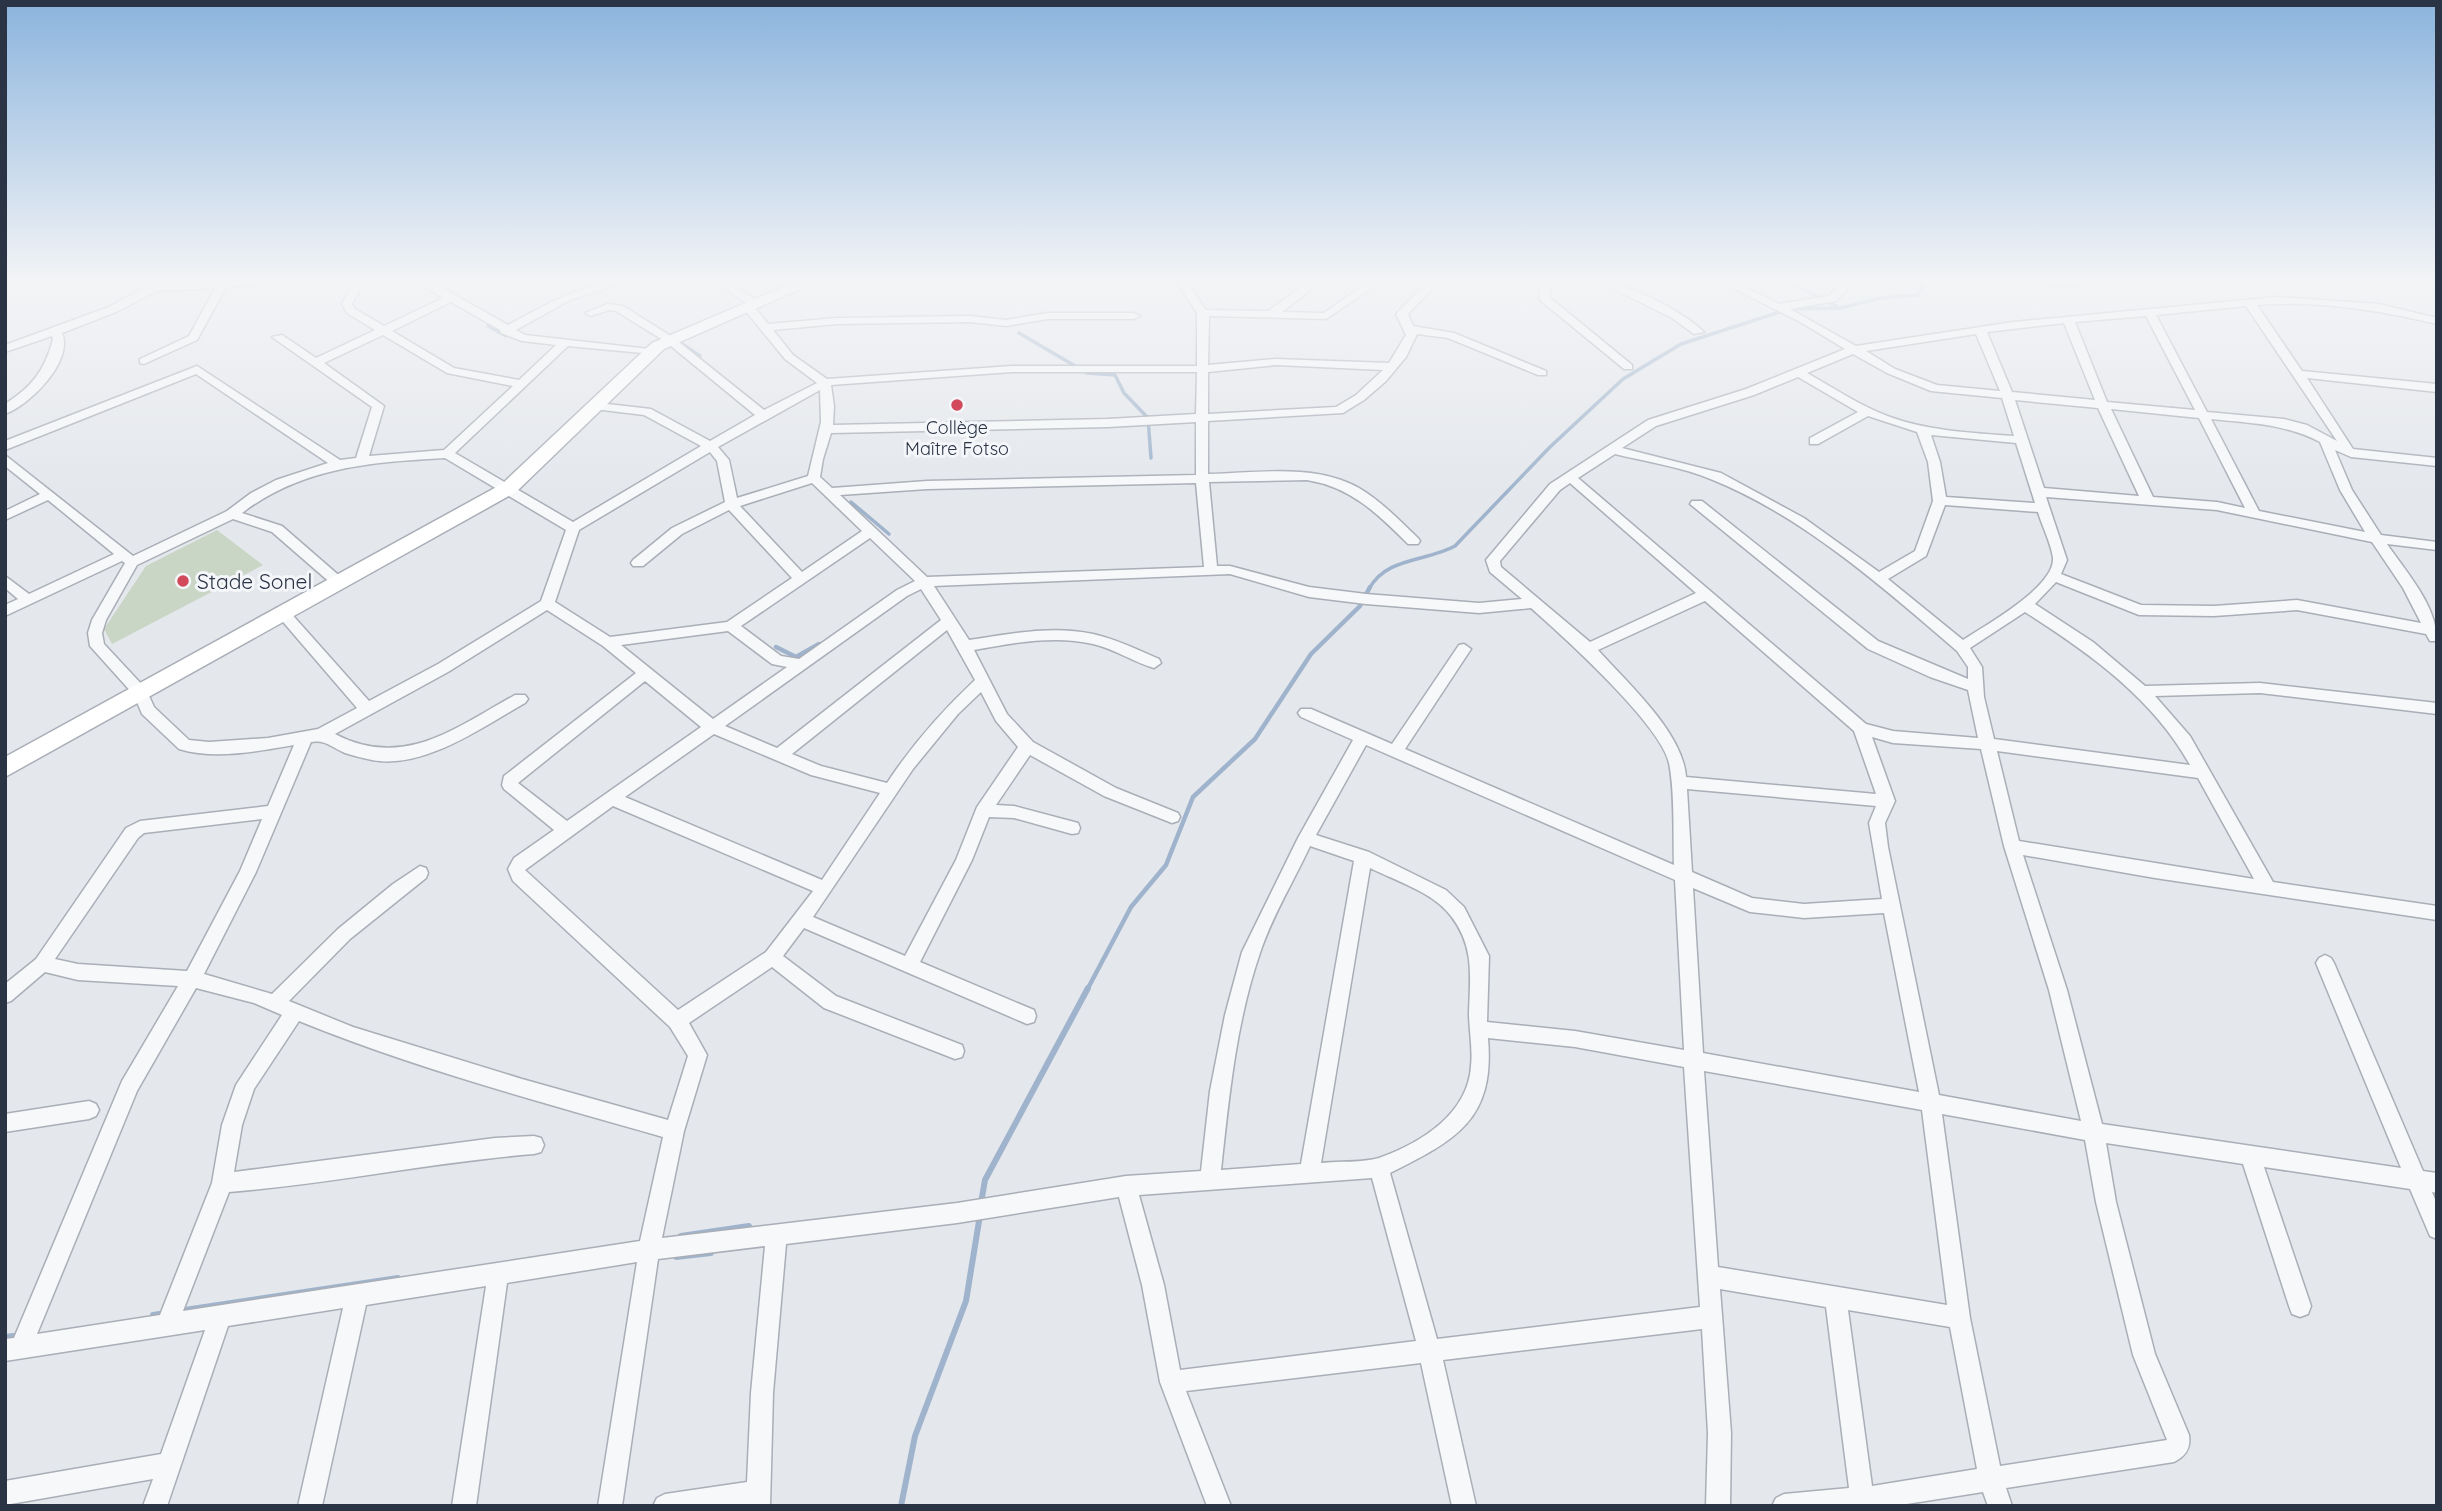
<svg xmlns="http://www.w3.org/2000/svg" width="2442" height="1511" viewBox="0 0 2442 1511" font-family="Quicksand,sans-serif">
  <rect width="100%" height="100%" fill="#e4e7ec"/>
  <!-- green -->
  <path fill="#c9d6c5" d="M 217,530 L 263,565 L 112,644 L 104,629 L 146,566 Z"/>
  <g fill="none" stroke-linecap="round" stroke-linejoin="round">
    <!-- stream-far2 -->
    <path stroke="#9fb4cc" stroke-width="3.5" d="M 1787,281 L 1836,306
      M 1956,281 L 2027,282 L 2065,287 L 2116,281
      M 2412,281 L 2437,285
      M 488,326 L 506,336
      M 1019,333 L 1087,373 L 1115,375 L 1124,393 L 1148,418 L 1151,458
      M 682,344 L 700,356
      M 851,502 L 889,534
      M 1369,589 C 1386,557 1426,562 1455,546 L 1550,447 L 1623,379 L 1681,344 L 1789,309 L 1840,308 L 1881,298 L 1917,295 L 1922,290 L 1922,282 L 1926,281"/>
    <!-- stream-far1 -->
    <path stroke="#9fb4cc" stroke-width="4.5" d="M 776,647 L 796,657 L 819,644
      M 1087,990 L 1131,907 L 1166,865 L 1193,797 L 1255,739 L 1311,654 L 1360,606 L 1370,587"/>
    <!-- stream -->
    <path stroke="#9fb4cc" stroke-width="6" d="M 981,1203 L 985,1180 L 1088,988
      M 681,1236 L 749,1226
      M 676,1257 L 711,1253
      M 178,1311 L 398,1278
      M 153,1315 L 166,1313
      M 5,1337 L 14,1336
      M 901,1506 L 915,1436 L 966,1301 L 980,1215"/>
    <!-- street casing -->
    <g stroke="#a9aeb7" stroke-width="3">
      <path id="street" d="M 156,281 L 168,281 L 166,284 L 276,281 L 271,284 L 226,287 L 197,340 L 144,364 L 140,363 L 140,359 L 189,336 L 215,288 L 157,291 L 116,312 L 62,333 C 74,361 30,405 5,414 L 5,404 C 32,387 45,370 53,339 L 52,336 L 5,352 L 5,345 L 109,307 Z
        M 354,281 L 364,281 L 352,304 L 355,309 L 384,326 L 443,298 L 417,281 L 430,281 L 508,325 C 546,305 585,281 629,281 L 570,300 L 516,330 L 525,335 L 649,349 L 653,350 L 653,354 L 568,346 L 455,453 L 573,522 L 701,446 L 644,415 L 594,409 L 588,405 L 590,402 L 651,409 L 710,441 L 755,415 L 666,342 L 616,311 L 609,310 L 591,316 L 585,313 L 608,304 L 623,306 L 674,338 L 764,410 L 817,383 L 785,359 L 744,309 L 751,306 L 713,281 L 726,281 L 761,303 L 761,307 L 755,308 L 768,324 L 837,318 L 970,316 L 1006,320 L 1048,313 L 1134,313 L 1140,316 L 1134,319 L 1048,319 L 1006,326 L 970,322 L 837,324 L 773,330 L 793,355 L 827,379 L 1012,366 L 1197,366 L 1197,313 L 1176,281 L 1186,281 L 1206,310 L 1268,311 L 1310,281 L 1322,281 L 1282,312 L 1324,313 L 1370,281 L 1382,281 L 1326,319 L 1209,316 L 1208,365 L 1276,359 L 1389,363 L 1406,335 L 1396,314 L 1428,281 L 1439,281 L 1408,314 L 1413,326 L 1454,333 L 1546,371 L 1546,375 L 1538,375 L 1448,338 L 1417,334 L 1406,357 L 1386,381 L 1364,400 L 1343,413 L 1208,421 L 1208,474 C 1257,473 1315,463 1359,488 C 1381,501 1399,520 1418,538 L 1420,541 L 1418,544 L 1408,544 C 1378,514 1351,487 1307,480 L 1209,482 L 1217,566 L 1230,566 L 1309,587 L 1366,594 L 1479,603 L 1522,599 L 1490,572 L 1486,560 L 1550,484 L 1648,420 L 1746,389 L 1845,349 L 1802,323 L 1719,281 L 1733,281 L 1779,304 L 1829,296 L 1843,281 L 1854,281 L 1836,301 L 1790,309 L 1856,346 L 2013,322 L 2277,297 L 2379,304 L 2437,318 L 2437,324 C 2379,310 2317,300 2257,305 L 2302,371 L 2437,384 L 2437,392 L 2307,378 L 2353,449 L 2437,458 L 2437,466 L 2351,457 L 2335,450 L 2352,490 L 2381,535 L 2437,542 L 2437,550 L 2387,544 C 2407,573 2437,606 2437,641 L 2430,641 L 2426,634 L 2297,610 L 2214,616 L 2139,615 L 2056,582 L 2035,604 L 2093,642 L 2145,686 L 2260,683 L 2437,703 L 2437,714 L 2260,693 L 2155,696 L 2190,736 L 2273,882 L 2437,906 L 2437,920 L 2155,878 L 2023,855 L 2067,990 L 2102,1124 L 2401,1168 L 2316,963 L 2319,958 L 2325,955 L 2331,958 L 2334,963 L 2423,1171 L 2437,1173 L 2437,1193 L 2432,1192 L 2437,1204 L 2437,1239 L 2430,1236 L 2410,1189 L 2264,1167 L 2311,1306 L 2308,1314 L 2300,1317 L 2292,1314 L 2289,1306 L 2243,1164 L 2106,1143 L 2116,1202 L 2155,1354 L 2189,1435 C 2191,1448 2186,1456 2174,1462 L 2006,1488 L 2012,1506 L 1988,1506 L 1983,1492 L 1894,1506 L 1772,1506 L 1776,1498 L 1784,1494 L 1849,1488 L 1826,1307 L 1720,1289 L 1731,1433 L 1730,1506 L 1706,1506 L 1708,1433 L 1702,1329 L 1443,1360 L 1476,1506 L 1452,1506 L 1421,1363 L 1186,1391 L 1231,1506 L 1207,1506 L 1160,1382 L 1142,1285 L 1119,1197 L 957,1223 L 786,1244 L 773,1393 L 770,1506 L 653,1506 L 657,1498 L 665,1494 L 747,1482 L 751,1393 L 765,1246 L 658,1259 L 622,1506 L 598,1506 L 637,1262 L 507,1283 L 476,1506 L 452,1506 L 486,1286 L 366,1305 L 322,1506 L 298,1506 L 343,1308 L 228,1326 L 167,1506 L 143,1506 L 153,1479 L 5,1505 L 5,1481 L 161,1454 L 205,1330 L 5,1361 L 5,1339 L 14,1338 L 122,1081 L 178,986 L 78,980 L 45,972 L 11,1001 L 5,1003 L 5,984 L 36,959 L 126,828 L 140,821 L 268,806 L 294,745 C 259,751 215,760 179,749 L 142,714 L 134,695 L 90,646 L 88,633 L 92,620 L 125,563 L 122,561 L 5,616 L 5,605 L 18,599 L 5,588 L 5,576 L 29,594 L 114,554 L 48,500 L 5,520 L 5,511 L 40,494 L 5,466 L 5,455 L 133,556 L 227,511 L 251,493 L 276,480 L 328,463 L 196,374 L 5,450 L 5,441 L 197,366 L 340,460 L 356,458 L 372,407 L 272,337 L 282,335 L 316,358 L 375,330 L 347,313 L 342,304 ZM 451,302 L 500,330 L 501,333 L 522,341 L 556,345 L 519,380 L 454,368 L 392,331 ZM 2246,306 L 2337,441 L 2307,425 L 2284,419 L 2207,412 L 2156,315 ZM 2146,316 L 2195,410 L 2107,402 L 2075,322 ZM 2064,323 L 2095,400 L 2012,392 L 1987,332 ZM 1976,334 L 2000,391 L 1937,385 L 1895,369 L 1866,351 ZM 383,335 L 447,373 L 513,386 L 444,450 L 369,456 L 384,406 L 324,363 ZM 1853,354 L 1887,373 L 1931,391 L 2002,398 L 2014,436 C 1972,433 1929,431 1890,417 C 1860,406 1834,388 1807,373 ZM 1276,365 L 1383,370 L 1356,395 L 1336,407 L 1208,414 L 1208,372 ZM 1012,372 L 1197,372 L 1196,414 L 1108,419 L 833,425 L 834,406 L 831,385 ZM 1798,377 L 1858,412 L 1810,438 L 1810,444 L 1818,444 L 1868,416 L 1917,432 L 1928,462 L 1933,501 L 1915,551 L 1879,572 L 1804,518 L 1721,473 L 1622,448 L 1656,426 L 1754,395 ZM 820,390 L 821,422 L 808,476 L 737,498 L 729,460 L 718,447 ZM 2015,400 L 2098,408 L 2139,496 L 2044,488 ZM 2111,409 L 2199,418 L 2245,508 L 2217,502 L 2153,497 ZM 2211,419 C 2250,423 2286,424 2320,442 L 2340,490 L 2365,532 L 2259,511 ZM 1196,422 L 1196,475 L 927,481 L 832,488 L 820,477 L 823,459 L 831,433 L 1108,427 ZM 1931,435 L 2016,443 L 2035,503 L 1946,497 L 1940,462 ZM 710,452 L 717,461 L 725,502 L 672,528 L 633,560 L 631,563 L 633,566 L 643,566 L 682,534 L 729,510 L 792,578 L 727,622 L 610,637 L 555,602 L 579,530 ZM 1615,454 C 1647,462 1683,467 1713,480 C 1802,516 1884,588 1957,651 L 1968,667 L 1968,679 L 1878,641 L 1702,501 L 1692,501 L 1690,504 L 1868,649 L 1930,677 L 1968,690 L 1978,738 L 1893,731 L 1866,724 L 1578,478 ZM 445,458 L 566,530 L 541,601 L 438,664 L 369,701 L 288,610 L 278,610 L 276,613 L 278,616 L 357,708 L 318,729 L 268,738 L 209,742 L 189,740 L 154,707 L 146,689 L 104,644 L 102,633 L 106,620 L 137,565 L 233,519 L 272,532 L 333,585 L 343,585 L 345,582 L 343,579 L 282,526 L 242,513 C 302,467 372,462 445,458 ZM 812,483 L 862,531 L 802,572 L 740,506 ZM 1196,483 L 1204,567 L 927,577 L 840,495 L 927,489 ZM 1570,483 L 1696,593 L 1590,642 L 1501,567 L 1500,561 L 1560,490 ZM 2046,497 L 2217,510 L 2372,542 L 2403,588 L 2421,623 L 2297,600 L 2214,606 L 2141,605 L 2061,574 L 2067,560 ZM 1945,505 L 2038,512 C 2042,526 2051,543 2053,558 C 2055,587 1984,626 1963,640 L 1888,579 L 1926,556 ZM 870,538 L 915,581 L 897,590 L 799,659 L 781,656 L 741,626 ZM 1230,574 L 1309,597 L 1366,604 L 1479,613 L 1531,608 C 1563,636 1661,725 1669,763 C 1675,793 1673,834 1674,865 L 1405,749 L 1471,649 L 1464,644 L 1459,645 L 1392,744 L 1311,709 L 1301,709 L 1298,713 L 1301,717 L 1353,740 L 1298,838 L 1242,952 L 1225,1015 L 1210,1091 L 1201,1171 L 1126,1176 L 957,1203 L 662,1238 L 684,1131 L 707,1055 L 689,1023 L 772,967 L 824,1008 L 955,1059 L 962,1057 L 964,1051 L 962,1045 L 836,996 L 783,956 L 804,928 L 1027,1024 L 1034,1022 L 1036,1016 L 1034,1010 L 920,962 L 972,860 L 989,817 L 1014,818 L 1072,834 L 1078,833 L 1080,828 L 1078,823 L 1014,806 L 996,805 L 1030,755 L 1104,796 L 1172,823 L 1178,821 L 1180,817 L 1178,813 L 1116,788 L 1033,742 L 1007,714 L 974,650 C 1013,643 1054,635 1093,644 C 1115,649 1133,662 1154,668 L 1161,663 L 1159,659 C 1138,650 1116,639 1093,634 C 1052,625 1010,634 969,640 L 934,586 ZM 921,589 L 941,620 L 777,748 L 725,726 L 907,596 ZM 1705,601 L 1854,731 L 1876,794 L 1686,777 C 1683,732 1627,683 1598,650 ZM 547,610 L 603,646 L 636,673 L 504,776 L 502,785 L 504,789 L 554,830 L 514,858 L 508,869 L 513,881 L 670,1027 L 688,1056 L 668,1120 L 522,1079 L 353,1027 L 289,1001 L 350,939 L 426,878 L 428,873 L 426,868 L 420,866 L 393,884 L 338,929 L 272,994 L 204,974 L 256,872 L 311,742 C 325,739 333,748 345,753 C 354,756 363,758 372,760 C 423,770 483,727 525,703 L 528,699 L 525,695 L 515,695 C 455,728 404,770 335,734 L 448,672 ZM 2025,612 C 2089,653 2153,698 2190,765 L 1994,739 L 1984,697 L 1982,667 L 1970,648 ZM 947,630 L 975,680 C 942,711 912,745 887,783 L 821,766 L 792,754 ZM 728,631 L 772,664 L 787,667 L 713,719 L 621,645 ZM 645,681 L 701,727 L 567,821 L 518,783 ZM 981,692 L 996,721 L 1018,747 L 977,807 L 956,860 L 905,956 L 813,917 L 913,769 L 958,714 ZM 714,734 L 811,775 L 880,793 L 822,880 L 625,797 ZM 1872,737 L 1893,743 L 1981,749 L 2004,846 L 2049,990 L 2081,1121 L 1939,1095 L 1888,847 L 1885,823 L 1895,801 ZM 1366,745 L 1675,880 L 1684,1050 L 1575,1031 L 1487,1022 L 1489,956 L 1464,907 L 1446,890 L 1369,852 L 1316,835 ZM 1997,751 L 2198,778 L 2254,879 L 2019,841 ZM 1687,789 L 1876,806 L 1869,823 L 1882,899 L 1804,904 L 1752,898 L 1692,872 ZM 613,806 L 813,891 L 766,952 L 678,1010 L 525,870 ZM 262,819 L 240,871 L 187,971 L 78,964 L 55,959 L 138,838 L 144,833 ZM 1310,846 L 1354,861 L 1301,1164 L 1221,1170 C 1229,1097 1236,1022 1260,953 C 1272,916 1294,881 1310,846 ZM 1370,868 C 1396,881 1433,892 1451,916 C 1475,947 1470,977 1469,1013 C 1469,1030 1473,1049 1471,1066 C 1468,1114 1421,1143 1379,1158 C 1362,1163 1339,1161 1321,1163 ZM 1693,888 L 1750,912 L 1804,918 L 1884,913 L 1919,1092 L 1703,1053 ZM 196,988 L 254,1003 L 282,1015 L 236,1085 L 222,1125 L 212,1183 L 160,1315 L 37,1334 L 137,1091 ZM 299,1021 C 417,1069 541,1102 663,1137 L 640,1241 L 183,1311 L 229,1192 C 331,1184 432,1162 534,1154 L 541,1152 L 544,1145 L 541,1138 L 534,1136 L 495,1138 L 234,1172 L 242,1125 L 254,1089 ZM 1488,1038 L 1575,1047 L 1684,1067 L 1700,1307 L 1437,1339 L 1390,1173 C 1456,1140 1495,1120 1488,1038 ZM 1704,1071 L 1922,1110 L 1947,1305 L 1718,1267 ZM 1942,1114 L 2085,1140 L 2096,1202 L 2133,1355 L 2167,1440 L 2000,1466 L 1970,1318 ZM 1372,1178 L 1416,1341 L 1180,1370 L 1164,1285 L 1139,1195 ZM 1848,1310 L 1950,1327 L 1977,1469 L 1872,1486 Z
        M 1547,281 L 1558,281 L 1549,292 L 1549,297 L 1632,365 L 1632,369 L 1624,369 L 1540,300 L 1539,292 Z
        M 1598,281 C 1625,281 1684,312 1704,332 L 1694,334 L 1672,318 Z
        M 89,1101 L 96,1104 L 99,1110 L 96,1116 L 89,1119 L 5,1132 L 5,1114 Z"/>
    </g>
    <!-- secondary casing -->
    <g stroke="#a9aeb7" stroke-width="3">
      <path id="secondary" d="M 797,281 L 818,281 L 664,349 L 516,492 L 5,777 L 5,757 L 502,484 L 652,343 Z"/>
    </g>
    <!-- street -->
    <use href="#street" fill="#f7f8fa" fill-rule="evenodd"/>
    <!-- secondary -->
    <use href="#secondary" fill="#fff" fill-rule="evenodd"/>
  </g>
  <!-- sky -->
  <linearGradient id="sky" x2="0" y2="1"><stop stop-color="#8bb4dd"/><stop offset="0.57" stop-color="#f3f4f6"/><stop offset="1" stop-color="#f3f4f6" stop-opacity="0"/></linearGradient>
  <rect width="2442" height="493" fill="url(#sky)"/>
  <!-- markers -->
  <g fill="#d1495b" stroke="#f4f6f9" stroke-width="2.5">
    <circle cx="957" cy="405" r="7"/>
    <circle cx="183" cy="581" r="7"/>
  </g>
  <g text-anchor="middle" dominant-baseline="central" stroke-width="6" stroke-linejoin="round" paint-order="stroke">
    <!-- far-poi labels -->
    <g font-size="18" fill="#2b3445" stroke="#f4f6f9">
      <text x="957" y="427">Collège<tspan x="957" dy="21">Maître Fotso</tspan></text>
    </g>
    <!-- poi labels -->
    <g font-size="21" fill="#2b3445" stroke="#f4f6f9" text-anchor="start">
      <text x="197" y="581">Stade Sonel</text>
    </g>
  </g>
  <!-- border -->
  <rect width="2442" height="1511" fill="none" stroke="#2b3445" stroke-width="14"/>
</svg>
